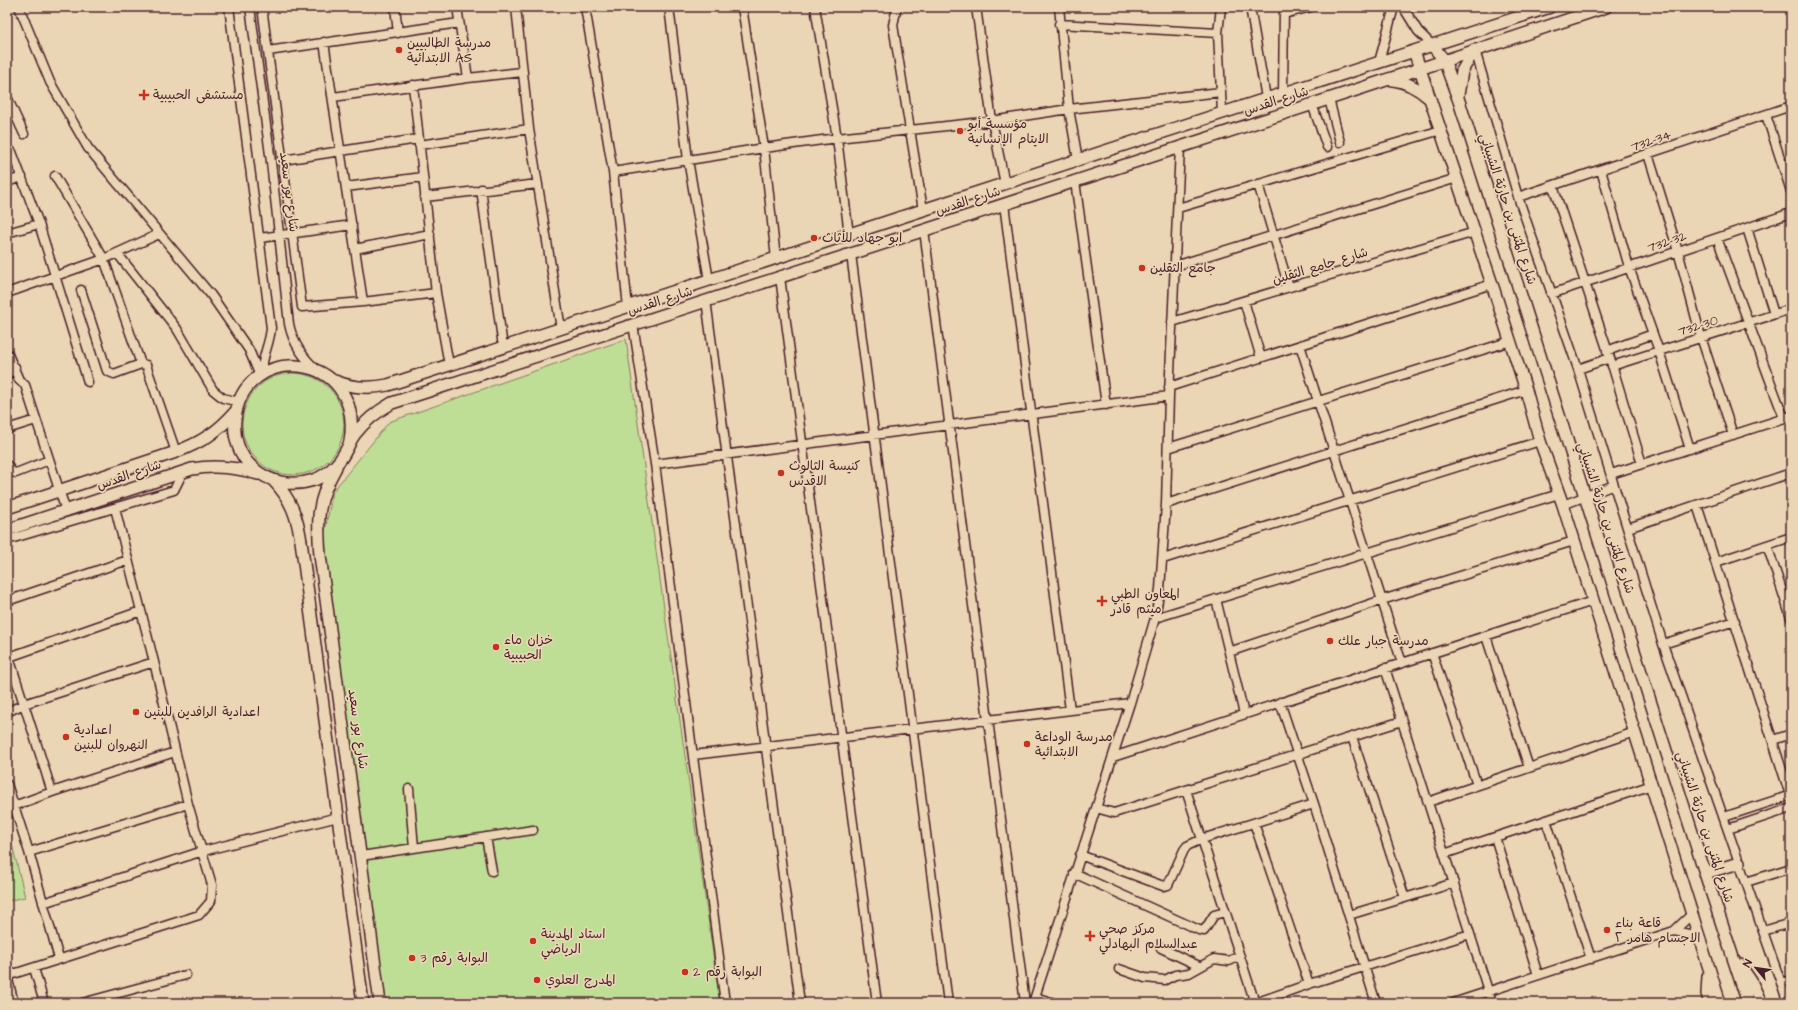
<svg xmlns="http://www.w3.org/2000/svg" width="1798" height="1010" viewBox="0 0 1798 1010" font-family="'Architects Daughter','Playpen Sans Arabic',sans-serif">
  <rect width="100%" height="100%" fill="#ead5b4"/>
  <filter id="ink" filterUnits="userSpaceOnUse"><feTurbulence type="fractalNoise" baseFrequency=".025" numOctaves="2"/><feDisplacementMap in="SourceGraphic" scale="8" xChannelSelector="R" yChannelSelector="G"/><feConvolveMatrix kernelMatrix="1 2 1 2 8 2 1 2 1" color-interpolation-filters="sRGB"/></filter>
  <g filter="url(#ink)">
    <!-- green -->
    <path fill="#bedd95" stroke="#847e60" d="M 626,339 L 720,1003 L 380,1003 L 320,555 L 333,491 L 389,422 Z
      M242 424a51 51 0 1 1 102 0a51 51 0 1 1-102 0Z
      M 7,824 L 25,897 L 7,901 Z"/>
    <g fill="none" stroke-linecap="round" stroke-linejoin="round">
      <!-- minor casing -->
      <g stroke="#4a1f2b" stroke-width="11">
        <path id="minor" d="M 19,7 L 50,82 L 88,148 L 211,295 L 249,350 L 260,376
          M 229,7 L 271,328 C 270,344 261,358 262,374
          M 250,7 L 271,162 L 289,324 C 293,344 303,358 318,371
          M 262,7 L 302,307 L 363,302 L 436,293
          M 395,7 L 398,33
          M 457,7 L 468,78
          M 516,7 L 529,129 L 561,329
          M 585,7 L 613,172 L 628,307
          M 669,7 L 688,160 L 709,280
          M 742,7 L 764,148 L 776,259
          M 815,7 L 837,138 L 849,235
          M 897,7 L 893,25 L 923,210
          M 976,7 L 992,121 L 1005,184
          M 1059,7 L 1069,109 L 1078,160
          M 1221,7 L 1218,33 L 1222,113
          M 1250,7 L 1266,98
          M 1403,7 L 1418,31 L 1432,45
          M 1284,14 L 1311,7
          M 1059,24 L 1218,33
          M 324,42 L 363,302
          M 1475,50 L 1518,197 L 1578,369 L 1663,644 L 1788,1003
          M 268,51 L 459,23
          M 1379,62 L 1394,7
          M 413,85 L 436,293 L 449,365
          M 1283,94 L 1284,7
          M 7,97 L 24,134
          M 333,97 L 468,78 L 522,72
          M 1329,99 L 1340,142
          M 1312,104 L 1327,147
          M 1766,115 L 1791,191
          M 419,145 L 529,129
          M 7,151 L 12,152 L 39,224 L 88,382
          M 1648,154 L 1678,251 L 1701,337 L 1733,435
          M 283,160 L 418,139
          M 1601,170 L 1629,267 L 1659,351 L 1690,449
          M 613,172 L 764,148 L 837,138 L 992,121 L 1069,109 L 1221,92
          M 55,176 L 104,259 L 141,364
          M 1075,181 L 1106,405
          M 7,182 L 22,177
          M 1258,184 L 1289,287
          M 1553,186 L 1610,358 L 1642,464
          M 346,187 L 423,177
          M 481,189 L 503,347
          M 425,197 L 538,184
          M 1518,197 L 1791,106
          M 1004,204 L 1070,710
          M 1178,208 L 1441,130
          M 1747,228 L 1774,314
          M 924,230 L 1025,1003
          M 7,233 L 39,224
          M 260,238 L 352,225
          M 1717,238 L 1784,418
          M 355,249 L 430,234
          M 117,253 L 177,329 L 213,390 L 223,398 L 239,402
          M 851,254 L 948,1003
          M 1175,266 L 1457,178
          M 780,277 L 877,1003
          M 81,290 L 107,371 L 114,374 L 141,364 L 146,365 L 176,452
          M 7,293 L 104,259 L 159,234
          M 1551,294 L 1791,213
          M 706,300 L 800,1003
          M 1244,301 L 1261,358
          M 1172,322 L 1475,232
          M 633,324 L 655,464 L 725,1003
          M 1300,345 L 1402,663
          M 1607,351 L 1653,334
          M 7,352 L 19,380 L 25,385 L 66,511
          M 1612,366 L 1791,309
          M 1578,369 L 1610,358
          M 7,375 L 15,367
          M 1169,387 L 1492,284
          M 7,429 L 36,420
          M 1168,448 L 1511,341
          M 655,464 L 1169,396
          M 7,465 L 12,472 L 16,473 L 49,460
          M 1611,474 L 1791,416
          M 1166,504 L 1526,390
          M 1563,505 L 1614,485
          M 1697,505 L 1790,795
          M 1628,528 L 1791,473
          M 7,540 L 174,490 L 183,472
          M 1767,545 L 1791,618
          M 1163,559 L 1540,441
          M 1716,562 L 1791,537
          M 1216,599 L 1244,714
          M 7,601 L 128,560
          M 1155,618 L 1559,494
          M 1486,636 L 1529,768
          M 1663,644 L 1735,621
          M 7,651 L 52,792
          M 1229,652 L 1382,600 L 1574,541
          M 1432,653 L 1477,785
          M 9,657 L 141,611
          M 1385,668 L 1492,1003
          M 1280,702 L 1314,804 L 1376,1003
          M 7,712 L 24,704 L 154,662
          M 1352,737 L 1405,898
          M 1773,740 L 1791,734
          M 693,755 L 1130,703
          M 1113,757 L 1593,601
          M 7,784 L 29,852 L 59,959
          M 409,789 L 414,848
          M 1186,790 L 1255,1003
          M 1428,802 L 1635,732
          M 14,806 L 52,792 L 175,752
          M 1096,808 L 1114,813 L 1402,721
          M 1724,817 L 1791,795
          M 1546,820 L 1591,959
          M 1254,823 L 1309,984
          M 1728,829 L 1791,808
          M 486,837 L 492,871
          M 1495,837 L 1538,975
          M 29,852 L 188,804
          M 1444,854 L 1652,785
          M 1080,855 L 1163,886 L 1168,885 L 1184,850 L 1187,846 L 1202,839 L 1314,804
          M 361,856 L 533,830
          M 1074,873 L 1199,930 L 1204,931 L 1214,915 L 1225,912
          M 1746,882 L 1791,868
          M 43,903 L 203,851 L 338,817
          M 1349,915 L 1454,883
          M 1674,931 L 1699,936
          M 1763,931 L 1791,923
          M 1161,948 L 1199,966
          M 34,968 L 44,1003
          M 1119,969 L 1145,978 L 1165,980 L 1175,975 L 1189,973 L 1214,959 L 1229,961 L 1240,956
          M 7,976 L 199,915 L 211,901 L 212,885 L 188,804 L 154,662 L 115,508
          M 7,976 L 14,1003
          M 1781,983 L 1791,980
          M 1035,997 L 1054,1003
          M 82,1003 L 186,975
          M 1033,1003 L 1130,703 L 1155,618 L 1160,589 L 1166,504 L 1169,396 L 1180,147
          M 1255,1003 L 1309,984 L 1470,934
          M 1453,1003 L 1674,931 L 1692,914"/>
      </g>
      <!-- major casing -->
      <g stroke="#4a1f2b" stroke-width="14">
        <path id="major" d="M 1432,45 L 1444,60 L 1459,101 L 1705,873 L 1748,1003
          M 1414,51 L 1492,284 L 1526,390 L 1540,441 L 1563,505 L 1720,1003
          M 1388,79 C 1405,81 1417,87 1429,98
          M 1458,95 L 1462,71 L 1474,50
          M 335,381 C 352,388 369,389 388,385 L 923,210 L 1550,7
          M 350,441 C 365,350 242,340 235,420 C 233,437 239,455 252,467 C 269,483 292,487 314,480 C 327,475 339,464 345,452 C 349,446 350,440 355,434 C 365,421 378,411 392,403 L 1347,93 L 1606,7
          M 336,467 C 317,501 317,518 320,555 L 380,1003
          M 273,480 C 291,499 297,516 301,541 L 363,1003
          M 7,508 L 176,452 C 200,443 218,432 235,412
          M 7,530 L 192,469 C 215,465 236,467 258,474
          M 1705,873 L 1739,863
          M 1740,965 L 1751,981 L 1761,1003
          M 1708,976 L 1707,994 L 1710,1003"/>
      </g>
      <!-- minor -->
      <use href="#minor" stroke="#ead5b4" stroke-width="8"/>
      <!-- major -->
      <use href="#major" stroke="#ead5b4" stroke-width="11"/>
    </g>
  </g>
  <!-- markers -->
  <g fill="#c8321e" stroke="#ead5b4" stroke-width="1.5">
    <circle cx="399" cy="50" r="4"/>
    <path d="M142 89h4v4h4v4h-4v4h-4v-4h-4v-4h4z"/>
    <circle cx="960" cy="131" r="4"/>
    <circle cx="814" cy="238" r="4"/>
    <circle cx="1142" cy="268" r="4"/>
    <circle cx="781" cy="473" r="4"/>
    <path d="M1100 595h4v4h4v4h-4v4h-4v-4h-4v-4h4z"/>
    <circle cx="1330" cy="641" r="4"/>
    <circle cx="496" cy="647" r="4"/>
    <circle cx="136" cy="712" r="4"/>
    <circle cx="66" cy="737" r="4"/>
    <circle cx="1027" cy="744" r="4"/>
    <circle cx="1607" cy="930" r="4"/>
    <path d="M1088 930h4v4h4v4h-4v4h-4v-4h-4v-4h4z"/>
    <circle cx="533" cy="941" r="4"/>
    <circle cx="412" cy="958" r="4"/>
    <circle cx="685" cy="972" r="4"/>
    <circle cx="537" cy="980" r="4"/>
  </g>
  <g text-anchor="middle" dominant-baseline="central" stroke-width="3.5" stroke-linejoin="round" paint-order="stroke">
    <!-- poi labels -->
    <g font-size="13" fill="#4a1f2b" stroke="#ead5b4" text-anchor="start">
      <text x="407" y="43">مدرسة الطالبيين<tspan x="407" dy="15">الابتدائية AS</tspan></text>
      <text x="153" y="95">مستشفى الحبيبية</text>
      <text x="968" y="124">مؤسسة أبو<tspan x="968" dy="15">الايتام الإنسانية</tspan></text>
      <text x="822" y="238">ابو جهاد للأثاث</text>
      <text x="1150" y="268">جامع الثقلين</text>
      <text x="789" y="466">كنيسة الثالوث<tspan x="789" dy="15">الاقدس</tspan></text>
      <text x="1111" y="594">المعاون الطبي<tspan x="1111" dy="15">ميثم قادر</tspan></text>
      <text x="504" y="640">خزان ماء<tspan x="504" dy="15">الحبيبية</tspan></text>
      <text x="1338" y="641">مدرسة جبار علك</text>
      <text x="144" y="712">اعدادية الرافدين للبنين</text>
      <text x="74" y="730">اعدادية<tspan x="74" dy="15">النهروان للبنين</tspan></text>
      <text x="1035" y="737">مدرسة الوداعة<tspan x="1035" dy="15">الابتدائية</tspan></text>
      <text x="1615" y="923">قاعة بناء<tspan x="1615" dy="15">الاجسام هامر ٢</tspan></text>
      <text x="1099" y="929">مركز صحي<tspan x="1099" dy="15">عبدالسلام البهادلي</tspan></text>
      <text x="541" y="934">استاد المدينة<tspan x="541" dy="15">الرياضي</tspan></text>
      <text x="420" y="958">البوابة رقم 3</text>
      <text x="693" y="972">البوابة رقم 2</text>
      <text x="545" y="980">المدرج العلوي</text>
    </g>
    <!-- street labels -->
    <g font-size="13" fill="#4a1f2b" stroke="#ead5b4">
      <text transform="translate(1276 101) rotate(-18)">شارع القدس</text>
      <text transform="translate(1651 141) rotate(-19)">732-34</text>
      <text transform="translate(289 192) rotate(83)">شارع بور سعيد</text>
      <text transform="translate(968 201) rotate(-18)">شارع القدس</text>
      <text transform="translate(1508 209) rotate(72)">شارع المثنى بن حارثة الشيباني</text>
      <text transform="translate(1667 242) rotate(-19)">732-32</text>
      <text transform="translate(1320 266) rotate(-17)">شارع جامع الثقلين</text>
      <text transform="translate(660 301) rotate(-18)">شارع القدس</text>
      <text transform="translate(1698 326) rotate(-18)">732-30</text>
      <text transform="translate(129 475) rotate(-19)">شارع القدس</text>
      <text transform="translate(1606 518) rotate(72)">شارع المثنى بن حارثة الشيباني</text>
      <text transform="translate(358 729) rotate(82)">شارع بور سعيد</text>
      <text transform="translate(1705 827) rotate(72)">شارع المثنى بن حارثة الشيباني</text>
    </g>
  </g>
  <!-- margin -->
  <rect width="1798" height="1010" fill="none" stroke="#ead5b4" stroke-width="24"/>
  <rect x="12" y="12" width="1774" height="986" fill="none" stroke="#4a1f2b" stroke-width="1.5" filter="url(#ink)"/>
  <!-- north arrow -->
  <g transform="translate(1756 968) rotate(299)" stroke="#ead5b4" stroke-width="3" paint-order="stroke">
  <path d="M0-3L7 15L0 10L-7 15Z" fill="#4a1f2b"/>
  <text y="-6" font-size="11" font-weight="bold" text-anchor="middle" fill="#4a1f2b">N</text>
  </g>
</svg>
